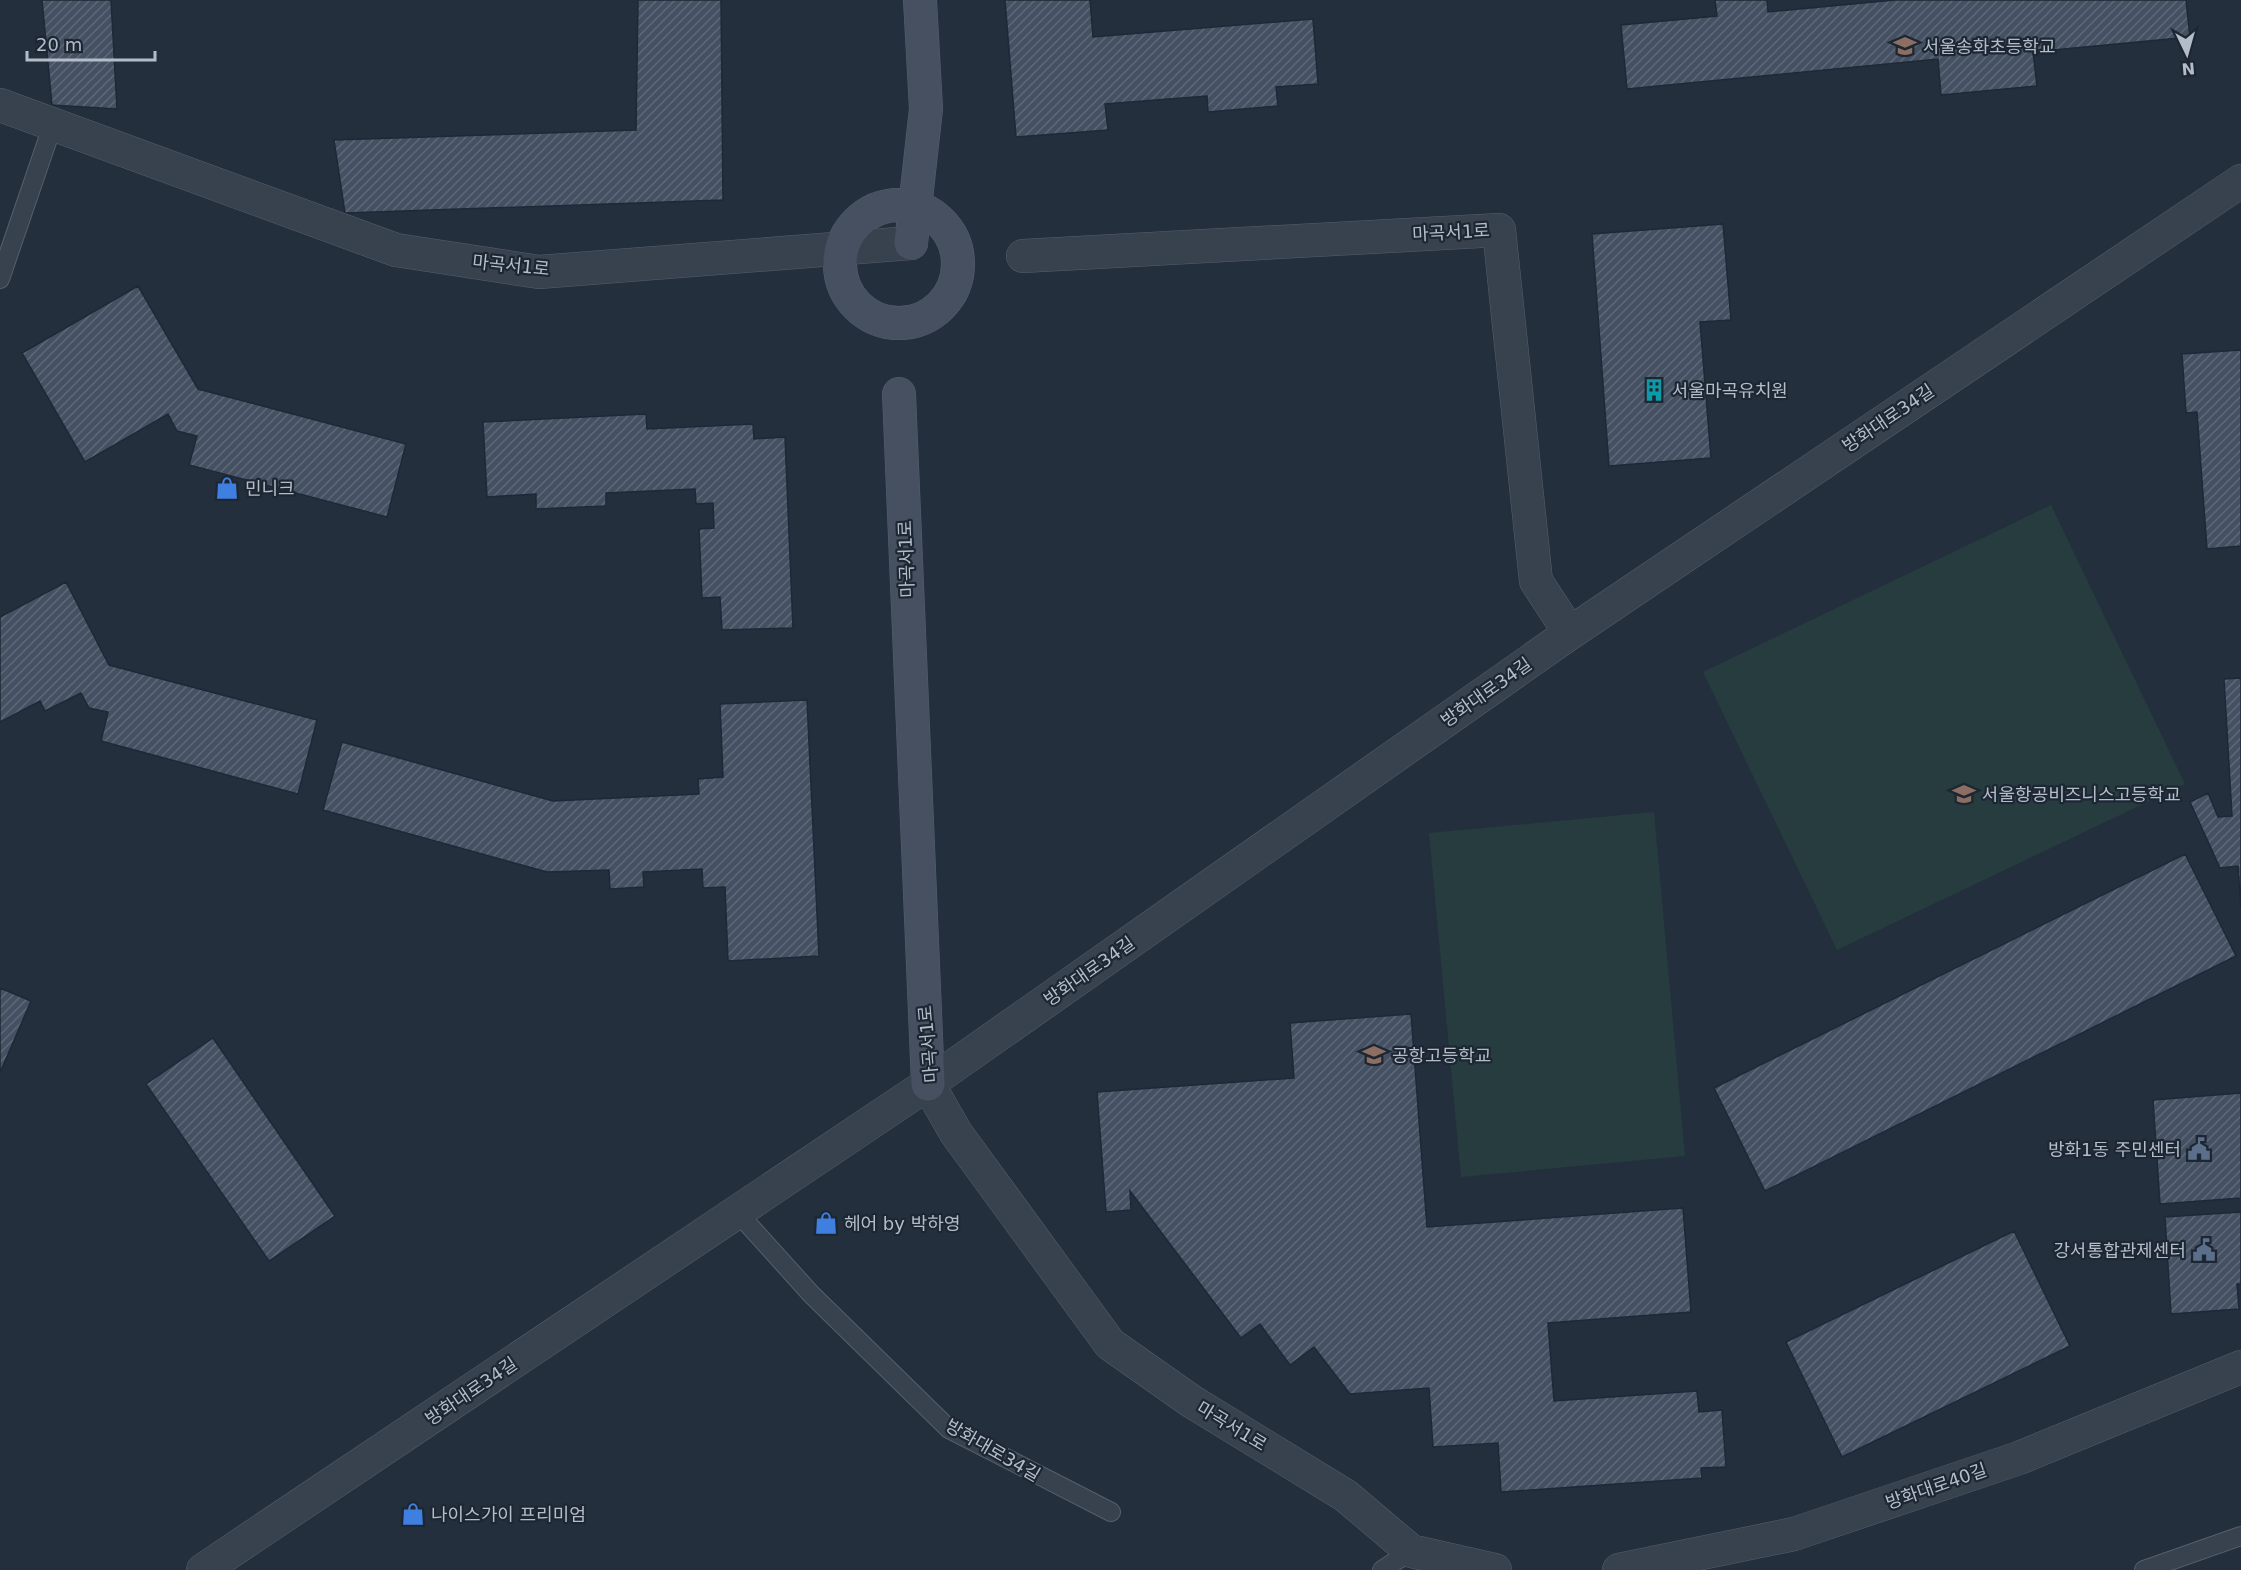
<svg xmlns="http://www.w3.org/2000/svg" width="2241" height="1570" viewBox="0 0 2241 1570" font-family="'DejaVu Sans','Noto Sans KR',sans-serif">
  <defs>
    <pattern id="building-hatch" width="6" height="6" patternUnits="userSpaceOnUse" patternTransform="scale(1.5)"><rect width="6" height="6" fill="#455162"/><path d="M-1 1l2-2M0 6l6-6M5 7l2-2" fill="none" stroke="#5d6877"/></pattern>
  </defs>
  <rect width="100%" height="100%" fill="#242f3e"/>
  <!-- pitch -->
  <path fill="#263c3f" d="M 2051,505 L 2185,784 L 1837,950 L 1703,672 Z
    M 1654,812 L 1685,1156 L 1461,1177 L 1429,833 Z"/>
  <!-- building -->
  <path fill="url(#building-hatch)" stroke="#1f2835" stroke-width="1.5" d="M 42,0 L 111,0 L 117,109 L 52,105 Z
    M 638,0 L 721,0 L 723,200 L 345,213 L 334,140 L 636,130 Z
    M 1005,0 L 1090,0 L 1093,37 L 1313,19 L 1318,84 L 1276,87 L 1278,106 L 1208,112 L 1207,96 L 1105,104 L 1108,130 L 1016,137 Z
    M 1715,0 L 1767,0 L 1768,12 L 1895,0 L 2186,0 L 2190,37 L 2033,52 L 2037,86 L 1941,95 L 1938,59 L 1627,89 L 1621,25 L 1717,16 Z
    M 1723,224 L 1731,320 L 1700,322 L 1711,458 L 1609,466 L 1592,234 Z
    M 138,286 L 198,389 L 406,444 L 387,517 L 189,465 L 197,436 L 177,431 L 168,414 L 85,462 L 22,353 Z
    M 2241,350 L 2241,546 L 2207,549 L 2197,412 L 2186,413 L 2182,354 Z
    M 646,414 L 647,429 L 753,424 L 754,439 L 785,437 L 793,628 L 722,630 L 720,597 L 702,598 L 699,529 L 714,528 L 713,503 L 696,504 L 695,489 L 606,493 L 606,506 L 536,509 L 536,494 L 487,497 L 483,422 Z
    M 66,582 L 109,665 L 317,720 L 298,794 L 101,741 L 108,712 L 89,708 L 81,693 L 45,711 L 40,701 L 0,722 L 0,617 Z
    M 2241,678 L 2241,909 L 2238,866 L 2220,868 L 2190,802 L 2208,793 L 2218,817 L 2232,816 L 2224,679 Z
    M 807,700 L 819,956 L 728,961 L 725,887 L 703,888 L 702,869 L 643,872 L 644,887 L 610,889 L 609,870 L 547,872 L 323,810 L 342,742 L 553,801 L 699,794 L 698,779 L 723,777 L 720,704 Z
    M 2185,854 L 2236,956 L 1765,1191 L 1714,1088 Z
    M 0,988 L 31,1001 L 0,1073 Z
    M 1411,1014 L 1427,1227 L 1683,1208 L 1691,1312 L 1548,1323 L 1554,1401 L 1697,1391 L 1699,1412 L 1722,1410 L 1726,1467 L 1701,1468 L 1702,1478 L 1501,1492 L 1498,1443 L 1433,1447 L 1429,1388 L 1350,1394 L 1314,1347 L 1290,1365 L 1260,1324 L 1241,1338 L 1130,1191 L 1131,1210 L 1106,1212 L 1097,1092 L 1294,1078 L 1290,1023 Z
    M 213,1038 L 335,1216 L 269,1261 L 146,1084 Z
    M 2241,1093 L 2241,1198 L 2160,1204 L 2153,1100 Z
    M 2241,1212 L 2241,1284 L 2237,1284 L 2239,1309 L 2171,1314 L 2165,1217 Z
    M 2014,1231 L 2070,1346 L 1842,1457 L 1786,1342 Z"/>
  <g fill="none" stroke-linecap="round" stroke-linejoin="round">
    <!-- lane casing -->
    <g stroke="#565f6c" stroke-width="20">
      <path id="lane" d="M 0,279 L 53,124
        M 738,1213 L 811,1294 L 949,1429 L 1111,1512
        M 1382,1570 L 1411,1551
        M 2144,1570 L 2241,1536"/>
    </g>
    <!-- street casing -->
    <g stroke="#565f6c" stroke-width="34">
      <path id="street" d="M 0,105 L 396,250 L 539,272 L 911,243
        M 1023,256 L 1499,230 L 1536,581 L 1570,633
        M 928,1084 L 956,1133 L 1110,1344 L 1191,1401 L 1346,1496 L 1411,1551 L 1495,1570
        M 203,1570 L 928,1084 L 1570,633 L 2241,181
        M 1619,1570 L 1794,1534 L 2019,1458 L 2241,1367"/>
    </g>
    <!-- secondary casing -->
    <g stroke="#565f6c" stroke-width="34">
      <path id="secondary" d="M840 264a59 59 0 1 1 118 0a59 59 0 1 1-118 0Z
        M 911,243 L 926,109 L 920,0
        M 899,394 L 928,1084"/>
    </g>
    <!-- lane -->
    <use href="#lane" stroke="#38414e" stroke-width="18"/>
    <!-- street -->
    <use href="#street" stroke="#38414e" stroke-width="33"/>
    <!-- secondary -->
    <use href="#secondary" stroke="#465061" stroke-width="33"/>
  </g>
  <!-- icons -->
  <defs>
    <g id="school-bare" transform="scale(1.8)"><path d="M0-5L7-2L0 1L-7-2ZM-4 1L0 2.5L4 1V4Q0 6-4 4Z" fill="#8d6e63" stroke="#1d2633" stroke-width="2.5" paint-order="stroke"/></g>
    <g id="building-bare" transform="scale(1.8)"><path d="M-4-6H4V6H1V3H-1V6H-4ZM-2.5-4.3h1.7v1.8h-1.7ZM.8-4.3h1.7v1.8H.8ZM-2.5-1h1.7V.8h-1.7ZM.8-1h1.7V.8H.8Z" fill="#0f9aa8" stroke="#1d2633" stroke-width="2.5" paint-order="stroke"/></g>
    <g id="shop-bare" transform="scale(1.8)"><path d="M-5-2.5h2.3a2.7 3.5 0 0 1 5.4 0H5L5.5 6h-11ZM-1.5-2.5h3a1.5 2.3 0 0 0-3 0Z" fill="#3f7fe0" stroke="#1d2633" stroke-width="2.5" paint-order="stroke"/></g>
    <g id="civic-bare" transform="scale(1.8)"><path d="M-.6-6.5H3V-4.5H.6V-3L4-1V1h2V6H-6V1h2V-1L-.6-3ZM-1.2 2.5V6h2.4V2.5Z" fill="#5c6f8a" stroke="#1d2633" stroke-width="2.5" paint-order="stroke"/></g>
  </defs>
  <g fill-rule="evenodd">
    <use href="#school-bare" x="1905" y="46"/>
    <use href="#building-bare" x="1654" y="390"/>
    <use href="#shop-bare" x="227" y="488"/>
    <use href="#school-bare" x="1964" y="794"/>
    <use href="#school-bare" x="1374" y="1055"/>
    <use href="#civic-bare" x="2199" y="1149"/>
    <use href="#shop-bare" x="826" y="1223"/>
    <use href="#civic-bare" x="2204" y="1250"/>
    <use href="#shop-bare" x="413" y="1514"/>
  </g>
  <g text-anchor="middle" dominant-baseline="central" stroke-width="4.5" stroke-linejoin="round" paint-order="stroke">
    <!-- poi labels -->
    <g font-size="18" fill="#b4bcc9" stroke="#1d2633" text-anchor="start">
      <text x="1923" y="46">서울송화초등학교</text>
      <text x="1672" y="390">서울마곡유치원</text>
      <text x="245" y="488">민니크</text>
      <text x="1982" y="794">서울항공비즈니스고등학교</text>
      <text x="1392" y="1055">공항고등학교</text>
      <text x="2181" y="1149" text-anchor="end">방화1동 주민센터</text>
      <text x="844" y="1223">헤어 by 박하영</text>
      <text x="2186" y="1250" text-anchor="end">강서통합관제센터</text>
      <text x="431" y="1514">나이스가이 프리미엄</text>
    </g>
    <!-- street labels -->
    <g font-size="18" fill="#b4bcc9" stroke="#1d2633">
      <text transform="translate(1451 232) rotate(-3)">마곡서1로</text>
      <text transform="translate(511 265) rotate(6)">마곡서1로</text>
      <text transform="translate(1888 418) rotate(-34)">방화대로34길</text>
      <text transform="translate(906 559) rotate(-92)">마곡서1로</text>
      <text transform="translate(1486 692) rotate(-35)">방화대로34길</text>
      <text transform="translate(1089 971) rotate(-35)">방화대로34길</text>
      <text transform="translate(928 1044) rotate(-95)">마곡서1로</text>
      <text transform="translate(471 1391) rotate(-34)">방화대로34길</text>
      <text transform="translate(1232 1426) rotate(31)">마곡서1로</text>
      <text transform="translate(993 1450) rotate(30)">방화대로34길</text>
      <text transform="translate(1936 1486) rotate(-19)">방화대로40길</text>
    </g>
  </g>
  <!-- north arrow -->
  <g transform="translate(2187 54) rotate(175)" stroke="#1d2633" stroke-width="4.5" paint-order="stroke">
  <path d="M0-4.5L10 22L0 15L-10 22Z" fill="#b4bcc9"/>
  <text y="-9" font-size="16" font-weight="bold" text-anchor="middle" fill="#b4bcc9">N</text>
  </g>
  <!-- scale -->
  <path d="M27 51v9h128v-9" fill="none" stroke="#b4bcc9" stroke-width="3"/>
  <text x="36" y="51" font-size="18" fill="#b4bcc9" stroke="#1d2633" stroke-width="4.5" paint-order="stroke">20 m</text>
</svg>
